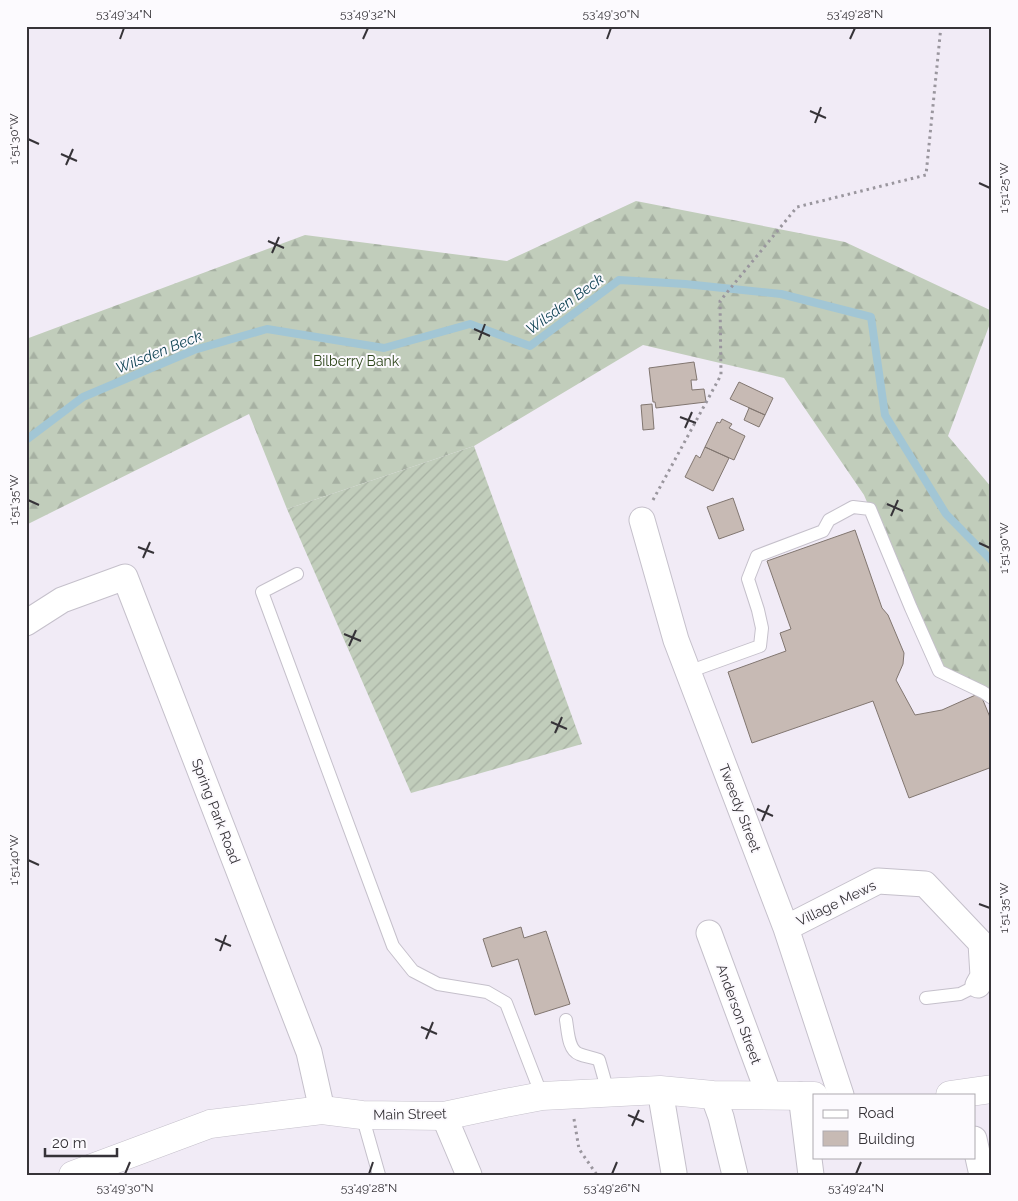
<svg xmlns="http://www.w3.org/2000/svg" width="1018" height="1201" viewBox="0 0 1018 1201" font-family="Raleway,sans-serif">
  <defs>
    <pattern id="forest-firs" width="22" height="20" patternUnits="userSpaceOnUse" patternTransform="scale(1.25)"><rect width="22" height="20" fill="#c1cdbb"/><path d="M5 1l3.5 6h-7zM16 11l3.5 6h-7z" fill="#a6b0a2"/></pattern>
    <pattern id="garden-furrows" width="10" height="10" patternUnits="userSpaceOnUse" patternTransform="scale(1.25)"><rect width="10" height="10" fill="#c1cdbb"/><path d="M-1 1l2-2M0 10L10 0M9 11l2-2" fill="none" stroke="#a6b0a2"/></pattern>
  </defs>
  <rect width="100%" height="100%" fill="#f1ebf6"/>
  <!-- forest -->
  <path fill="url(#forest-firs)" d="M 636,201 L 845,242 L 992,311 L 992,318 L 948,436 L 992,488 L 992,690 L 967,685 L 938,671 L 864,495 L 784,378 L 643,345 L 474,446 L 287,509 L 249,414 L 26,525 L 26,339 L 305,235 L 507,261 Z"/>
  <!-- garden -->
  <path fill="url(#garden-furrows)" d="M 474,446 L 582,744 L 411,793 L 287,509 Z"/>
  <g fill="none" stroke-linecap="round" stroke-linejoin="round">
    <!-- stream -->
    <path stroke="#a2c6d5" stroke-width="8" d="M 26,440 L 83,397 L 194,350 L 267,329 L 384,348 L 470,324 L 530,346 L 619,280 L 685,284 L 781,294 L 871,317 L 885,415 L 946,514 L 992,561"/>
  </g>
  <!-- building -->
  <path fill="#c7bab4" stroke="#817670" d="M 694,362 L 697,380 L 691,380 L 692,390 L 704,389 L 706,402 L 656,408 L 655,402 L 653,402 L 649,368 Z
    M 739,382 L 773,398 L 765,415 L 730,399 Z
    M 652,404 L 654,429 L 643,430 L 641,405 Z
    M 749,408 L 765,415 L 759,427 L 744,420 Z
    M 722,419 L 732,424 L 729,428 L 745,436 L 734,460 L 705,447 L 717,422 L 720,423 Z
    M 705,447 L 729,458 L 713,491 L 685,477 L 696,455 L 700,458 Z
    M 733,498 L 744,530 L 719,539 L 707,507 Z
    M 855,530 L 882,608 L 888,615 L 904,653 L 903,664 L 896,680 L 915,715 L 942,710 L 980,693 L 992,722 L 992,767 L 909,798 L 873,701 L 752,743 L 728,672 L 786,651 L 780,633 L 791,629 L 767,561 Z
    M 521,927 L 524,938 L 546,931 L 570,1004 L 535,1015 L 518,959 L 492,967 L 483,939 Z"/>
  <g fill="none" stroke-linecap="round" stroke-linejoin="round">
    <!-- service casing -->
    <g stroke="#c5c0cb" stroke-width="14">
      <path id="service" d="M 297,574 L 262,592 L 393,946 L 413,971 L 438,984 L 487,992 L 506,1003 L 542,1096
        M 688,672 L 760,646 L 762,628 L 758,610 L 748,579 L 757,556 L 823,531 L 829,520 L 853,507 L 870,509 L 911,608 L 939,671 L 983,692 L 992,698
        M 926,998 L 960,994 L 978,985
        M 566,1020 C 568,1031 568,1050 579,1054 C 586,1057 592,1057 599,1060 L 608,1092
        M 362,1115 L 379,1175"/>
    </g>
    <!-- minor casing -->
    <g stroke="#c5c0cb" stroke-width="27">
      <path id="minor" d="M 642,520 L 676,640 L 786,928 L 841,1095
        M 26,623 L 62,600 L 125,577 L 309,1052 L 322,1110
        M 786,928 L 878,881 L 925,884 L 981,943 L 983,976 L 978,985
        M 709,933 L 769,1095
        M 660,1090 L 674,1173
        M 713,1095 L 721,1117 L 735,1175
        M 801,1095 L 811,1175
        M 444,1116 L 469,1175
        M 974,1139 L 982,1175"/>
    </g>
    <!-- tertiary casing -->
    <g stroke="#c5c0cb" stroke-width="29">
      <path id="tertiary" d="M 950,1095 L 992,1089
        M 73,1175 L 210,1124 L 322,1110 L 362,1115 L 444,1116 L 505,1103 L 542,1096 L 660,1090 L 713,1095 L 814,1096"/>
    </g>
    <!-- path -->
    <path stroke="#9a969e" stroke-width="3" stroke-dasharray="2.5 4" stroke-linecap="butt" d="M 653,500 L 721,375 L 720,301 L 797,207 L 926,175 L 941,26
      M 574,1119 L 579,1149 L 597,1175"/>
    <!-- service -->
    <use href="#service" stroke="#fff" stroke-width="12"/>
    <!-- minor -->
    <use href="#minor" stroke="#fff" stroke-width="25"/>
    <!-- tertiary -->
    <use href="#tertiary" stroke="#fff" stroke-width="28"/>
  </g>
  <!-- ticks -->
  <path fill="none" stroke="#363338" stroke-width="2" d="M 120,39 L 124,28M 363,39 L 368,28M 607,39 L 611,28M 850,39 L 855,28M 810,111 L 826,118M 815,123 L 821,107M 28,139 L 39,144M 61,154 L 77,161M 66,165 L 73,149M 979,183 L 990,188M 268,241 L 284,248M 272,253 L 279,237M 474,329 L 490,336M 479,340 L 485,324M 680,417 L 696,423M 685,428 L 692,412M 28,500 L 39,505M 887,504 L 903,511M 891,516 L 898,500M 979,543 L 990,548M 138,547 L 154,553M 143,558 L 150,542M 344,634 L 361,641M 349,646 L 356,630M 551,722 L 567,729M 555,733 L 562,717M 757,809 L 773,816M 762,821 L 769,805M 28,860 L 39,865M 979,904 L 990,908M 215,939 L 231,946M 220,951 L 226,935M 421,1027 L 437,1034M 426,1039 L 433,1022M 628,1115 L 644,1122M 632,1126 L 639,1110M 125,1174 L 130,1162M 369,1174 L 373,1162M 612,1174 L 617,1162M 856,1174 L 861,1162"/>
  <g text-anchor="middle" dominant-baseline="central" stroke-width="4" stroke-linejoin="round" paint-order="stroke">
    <!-- park labels -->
    <g font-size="14" fill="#2d451a" stroke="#fcfafe">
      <text x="356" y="361">Bilberry Bank</text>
    </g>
    <!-- street labels -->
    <g font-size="14" fill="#363338" stroke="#fcfafe">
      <text transform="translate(740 808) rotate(69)">Tweedy Street</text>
      <text transform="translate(216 811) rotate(69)">Spring Park Road</text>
      <text transform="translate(836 903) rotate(-26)">Village Mews</text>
      <text transform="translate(739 1014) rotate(70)">Anderson Street</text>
      <text transform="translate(410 1114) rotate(-1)">Main Street</text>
    </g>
    <!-- water labels -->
    <g font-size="15" font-style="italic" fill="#124556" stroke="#fcfafe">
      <text transform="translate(565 304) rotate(-36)">Wilsden Beck</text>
      <text transform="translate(159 352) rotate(-22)">Wilsden Beck</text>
    </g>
  </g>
  <!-- border -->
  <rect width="1018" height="1201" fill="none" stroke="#fcfafe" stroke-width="55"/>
  <!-- legend -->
  <rect x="813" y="1094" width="162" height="65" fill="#fcfafe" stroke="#adaaaf"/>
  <rect x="823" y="1110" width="25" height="8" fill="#ffffff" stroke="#adaaaf"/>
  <text x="858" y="1118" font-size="15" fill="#363338">Road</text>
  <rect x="823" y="1131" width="25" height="15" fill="#c7bab4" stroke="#adaaaf"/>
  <text x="858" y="1144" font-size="15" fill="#363338">Building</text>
  <!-- scale -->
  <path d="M45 1148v8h72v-8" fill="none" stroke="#363338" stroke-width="2.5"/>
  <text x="52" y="1148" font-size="15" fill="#363338" stroke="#fcfafe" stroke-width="4" paint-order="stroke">20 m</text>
  <rect x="28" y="28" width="962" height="1146" fill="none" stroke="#363338" stroke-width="2"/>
  <g font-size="12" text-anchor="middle" fill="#363338">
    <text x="124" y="18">53°49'34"N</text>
    <text x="368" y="18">53°49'32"N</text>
    <text x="611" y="18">53°49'30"N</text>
    <text x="855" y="18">53°49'28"N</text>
    <text transform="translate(14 139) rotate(-90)" y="4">1°51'30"W</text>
    <text transform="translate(1004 188) rotate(-90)" y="4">1°51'25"W</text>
    <text transform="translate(14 500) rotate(-90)" y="4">1°51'35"W</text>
    <text transform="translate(1004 548) rotate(-90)" y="4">1°51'30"W</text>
    <text transform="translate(14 860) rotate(-90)" y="4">1°51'40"W</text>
    <text transform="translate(1004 908) rotate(-90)" y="4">1°51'35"W</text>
    <text x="125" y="1192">53°49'30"N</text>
    <text x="369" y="1192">53°49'28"N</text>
    <text x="612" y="1192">53°49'26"N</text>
    <text x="856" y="1192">53°49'24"N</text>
  </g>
</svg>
